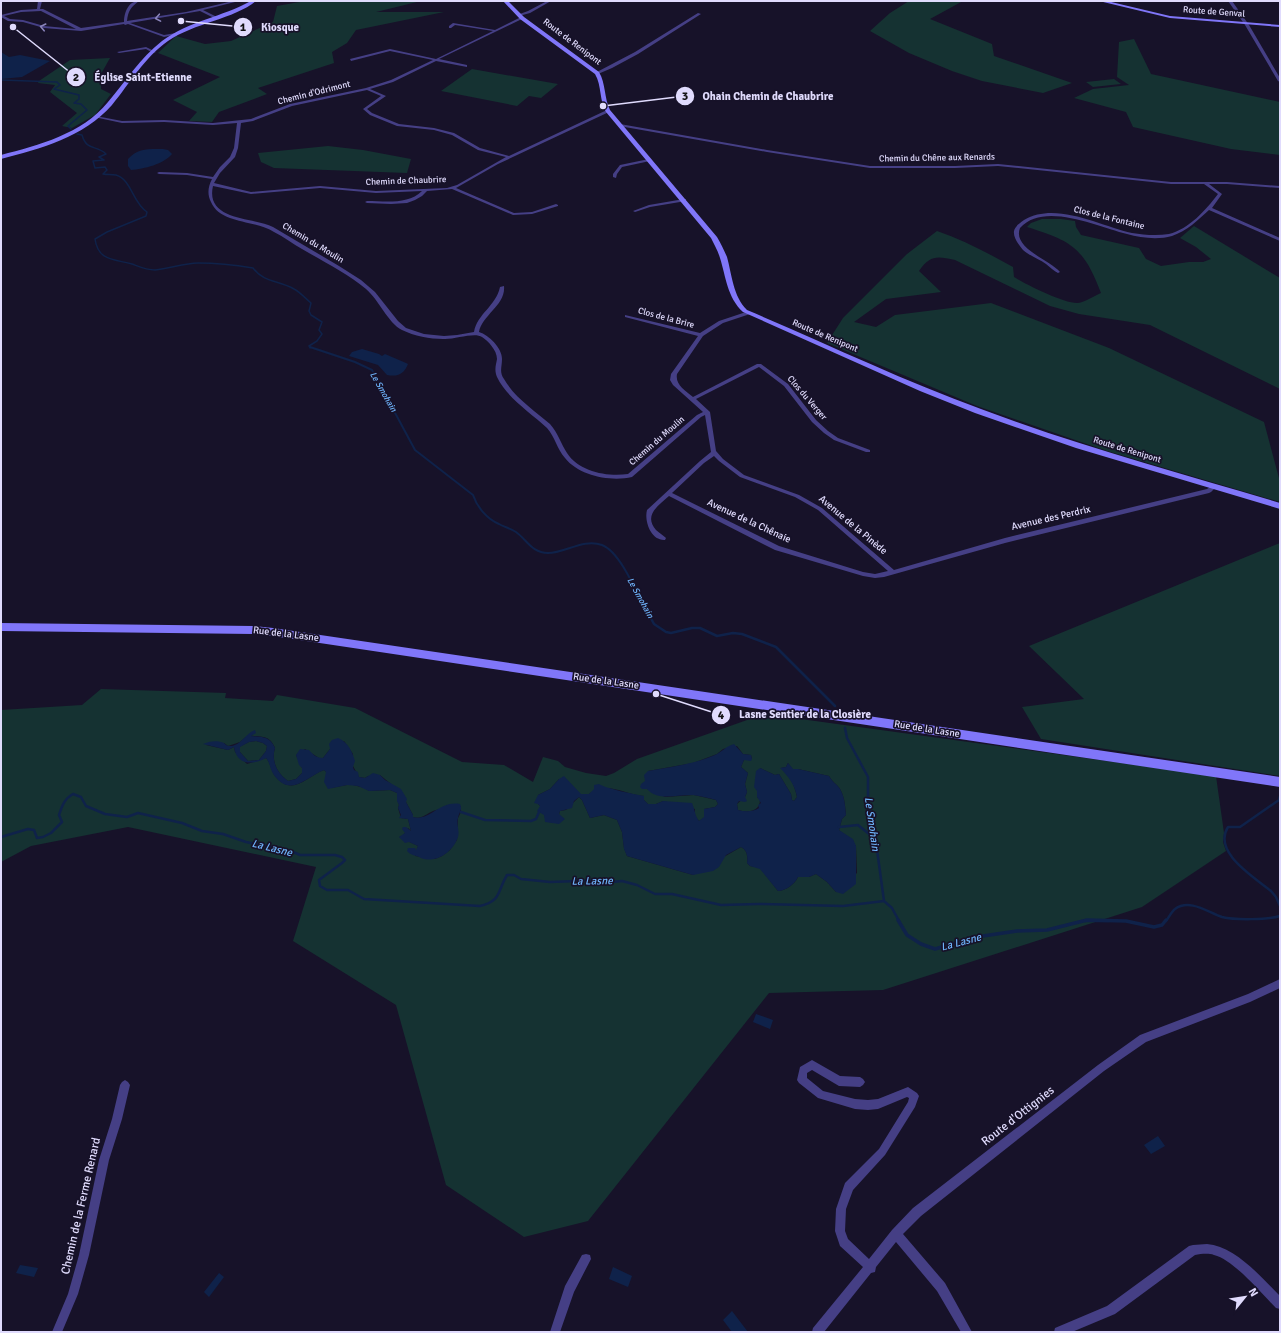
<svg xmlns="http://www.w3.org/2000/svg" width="1281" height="1333" viewBox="0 0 1281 1333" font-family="Signika,sans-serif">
  <rect width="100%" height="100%" fill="#171229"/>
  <!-- green -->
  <path fill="#153232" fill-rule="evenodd" d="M 305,1 L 421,1 L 376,12 L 444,12 L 356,30 L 347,43 L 332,52 L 334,63 L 258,88 L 267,94 L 219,112 L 212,122 L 189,121 L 197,112 L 173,100 L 220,77 L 158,53 L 176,36 L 205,44 L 231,41 L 273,22 L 277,6 Z
    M 909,1 L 963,1 L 930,19 L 992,44 L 994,56 L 1072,83 L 1043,93 L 982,81 L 952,71 L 909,53 L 870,31 L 890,13 Z
    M 1134,39 L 1151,74 L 1280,102 L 1280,155 L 1231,149 L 1133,127 L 1126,112 L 1074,98 L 1093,89 L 1129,85 L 1117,77 L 1119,42 Z
    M 110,58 L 101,74 L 101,89 L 111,94 L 95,115 L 72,128 L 62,126 L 77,113 L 50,92 L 55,85 L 38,83 L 39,81 L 70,60 Z
    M 472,69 L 558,84 L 541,98 L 529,96 L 517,106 L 441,91 Z
    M 1114,79 L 1121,84 L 1093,87 L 1086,82 Z
    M 328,146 L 363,150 L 411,159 L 407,173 L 274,168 L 261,162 L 258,153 Z
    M 1042,219 L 1061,219 L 1075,221 L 1076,227 L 1081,235 L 1139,248 L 1146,259 L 1161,266 L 1189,262 L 1203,262 L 1211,259 L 1196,247 L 1180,238 L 1194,226 L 1280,278 L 1280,389 L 1150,325 L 1079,314 L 1050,306 L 955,260 C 937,256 930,255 919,271 L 941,292 L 886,299 L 854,322 L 876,327 L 895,315 L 991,303 L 1109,348 L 1264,422 L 1280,482 L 1280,502 L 1107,451 L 977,406 L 827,343 L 843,318 L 907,254 L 937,231 C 963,240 988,253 1013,267 L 1014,277 C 1025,284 1065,304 1078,303 C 1085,302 1094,296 1101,293 C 1084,248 1072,241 1027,227 L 1031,223 Z
    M 1280,543 L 1280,776 L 1041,739 L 1022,707 L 1084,699 L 1029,646 Z
    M 101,689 L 226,693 L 225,698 L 273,701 L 277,695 L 355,708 L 462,762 L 504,765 L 533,782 L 543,757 L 558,761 L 565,767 L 586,773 L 606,776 L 614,773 L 637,759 L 764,714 L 1216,776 L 1224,833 L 1223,842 L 1226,851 L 1142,907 L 883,990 L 769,993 L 588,1221 L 524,1237 L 446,1185 L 396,1005 L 293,941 L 316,867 L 128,827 L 31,846 L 1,862 L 1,710 L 82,705 ZM 248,735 C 260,738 269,733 275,748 C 271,761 277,773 288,781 L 296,779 L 302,773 L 302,768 L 296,755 L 305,749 L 319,758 L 323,758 L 330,749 L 344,741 L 353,754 L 353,766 L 359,777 L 365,778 L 368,776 L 380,775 L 391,784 L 406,802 L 413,815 L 413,817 C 421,820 426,814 433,811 C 441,808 452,808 461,806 L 461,812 L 458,818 L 457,840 L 450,850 L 442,856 L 435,859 L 415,856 L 418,846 L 399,837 L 403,836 L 408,828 L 411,831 L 408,819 L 401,818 L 398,808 L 399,805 L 397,799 L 397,793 L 390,790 L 369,791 L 365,788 L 353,785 L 347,785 L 331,788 L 326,772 L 324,770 C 307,776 293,797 276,777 C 271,772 271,763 266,758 L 247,764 L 235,752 L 234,747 L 228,750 L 206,745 L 224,743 L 228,746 L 240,742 ZM 737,746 L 743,754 L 751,755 L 752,759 L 744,760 L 741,767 L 748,773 L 745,784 L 747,792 L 745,797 L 737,804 L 738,810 C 747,813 760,812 760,800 L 757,797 L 760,768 L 775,775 L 779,774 L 791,794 L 792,800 L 794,801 L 797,797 C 795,786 790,776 781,768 L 786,767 L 788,763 L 793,770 L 798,769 L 829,776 C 832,782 837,784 840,789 C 845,798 845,806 846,815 L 842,819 L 839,830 L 856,846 L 857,873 L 836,892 L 827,882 L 816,874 L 809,877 L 798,877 C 795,884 785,891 778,891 L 760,868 L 750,866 L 747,863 C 748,856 747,850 741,847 L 693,875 L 627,856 L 624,848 L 622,832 L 617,820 L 604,815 L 590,818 L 582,800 L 579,797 L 566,810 L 560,811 L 559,814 L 540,806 L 538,804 L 538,795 L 550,789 L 559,779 L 580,794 L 589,794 C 605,780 626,795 644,796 L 644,800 L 648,804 L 656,804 L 663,801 L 695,809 L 695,816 L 699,821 L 704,818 L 704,809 L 715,807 L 718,804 L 716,800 L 694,795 L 665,797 L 647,789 L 648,771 L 693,763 L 717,754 L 723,749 Z
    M 256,741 L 263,743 L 267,746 L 266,751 L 259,760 L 248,761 L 240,752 L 239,747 L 249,742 Z"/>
  <!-- water -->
  <path fill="#0f224a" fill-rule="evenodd" d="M 1,52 L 9,57 L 20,55 L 50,61 L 22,77 L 1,79 Z
    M 163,149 L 168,150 L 172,154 C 164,164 144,169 131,170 L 128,166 L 128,159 C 138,148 148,149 163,149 Z
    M 362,349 L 379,354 L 382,356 L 385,354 L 406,363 L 408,364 C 404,374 398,377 387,375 L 378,365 L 349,356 L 352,352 Z
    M 255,730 L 256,733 L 251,736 C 262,737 270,736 275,748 C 271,761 277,773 288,781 L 296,779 L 302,773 L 302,768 L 299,765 L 296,755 L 300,749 L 309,750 C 313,755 317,758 323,758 L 330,749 L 329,744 L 332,740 L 338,738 C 348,742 352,751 355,761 L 353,767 L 354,770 L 358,772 L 359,777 L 365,778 L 373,773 L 380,775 L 385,780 L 401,789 L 407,799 L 406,802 L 413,815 L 413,817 C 429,822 440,800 460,804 C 463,810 459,812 458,818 C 456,824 460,831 458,837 C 453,852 436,864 421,858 C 416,855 411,856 407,851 L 408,848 L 415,848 L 416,850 L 418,846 L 409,842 L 405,843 L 399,837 L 405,833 L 402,829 L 403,827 L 406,827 L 411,831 L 408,819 L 399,818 L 401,815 L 398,808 L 399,805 L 397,801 L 397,793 L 390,790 L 369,791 L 358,786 L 347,785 L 328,789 L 324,782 L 326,772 L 324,770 C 306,777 291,798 274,775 C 270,770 270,762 266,758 C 253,765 237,766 234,747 L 228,750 L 203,744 C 209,741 218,740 224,743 C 225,744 227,746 229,746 C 240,747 246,733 255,730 ZM 256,741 L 263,743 L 267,746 L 266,751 L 259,760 L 248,761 L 240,752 L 240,747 L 249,742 Z
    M 734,744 L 743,754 L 751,755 L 752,759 L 751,761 L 744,760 L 741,767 L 748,773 L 745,784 L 747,792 L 745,797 L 747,801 L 745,802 L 739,801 L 737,804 L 738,810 C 745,812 753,812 759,808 L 758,805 L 761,803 L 757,797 L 757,791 L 754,787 L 756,771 L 760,768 L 775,775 L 779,774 L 791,794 L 792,800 L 794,801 L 797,797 C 795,785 789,777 780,768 L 786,767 L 788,763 L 793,769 L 798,769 L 829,776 C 832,782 837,784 840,789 C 845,798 845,806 846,815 L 842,819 L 839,830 L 853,839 L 856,846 L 856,884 L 843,894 L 836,892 L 827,882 L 816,874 L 809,877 L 798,877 C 795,884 785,891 778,891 L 760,869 L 750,866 L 747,863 C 748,856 747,850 741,847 L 726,855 L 719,867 L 713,871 L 693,875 L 627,856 L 624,849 L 622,832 L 617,820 L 604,815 L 590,818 L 582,800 L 579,797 L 574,801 L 572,808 L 560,811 L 559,814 L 565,819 L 559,824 L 545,822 L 544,815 L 537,811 L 540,806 L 538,804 L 534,803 L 538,795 L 550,789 L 559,779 L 564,776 L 581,794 L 589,794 L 594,789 L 594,785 L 599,784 C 604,788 637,795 644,796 L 644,800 L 648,804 L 656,804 L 663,801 L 692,803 C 695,810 695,816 699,821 L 704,817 L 704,809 L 715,807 L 718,804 L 716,800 C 709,798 701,796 693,795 C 678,794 658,802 647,789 L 642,789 L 640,787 L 641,784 L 645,781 L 644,775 L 648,771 C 671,767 694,764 715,755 C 722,752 726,746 734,744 Z
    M 756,1014 L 773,1020 L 770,1029 L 753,1022 Z
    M 1158,1136 L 1165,1146 L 1151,1154 L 1144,1145 Z
    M 20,1265 L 38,1268 L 34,1277 L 16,1273 Z
    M 613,1267 L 632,1276 L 628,1287 L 609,1279 Z
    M 219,1273 L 224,1277 L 209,1297 L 204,1292 Z
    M 732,1311 L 748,1332 L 732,1332 L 723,1320 Z"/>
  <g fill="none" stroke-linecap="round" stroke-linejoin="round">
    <!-- stream-far3 -->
    <path stroke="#0f224a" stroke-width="1.5" d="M 1,80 L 57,82 L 60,85 L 54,89 L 79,95 L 79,99 L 74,103 L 81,104 L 87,110 L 68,126 L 71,129
      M 77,134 L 82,135 C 87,152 96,144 106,154 L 99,157 L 104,160 L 93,161 L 95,168 L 105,167 L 107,170 L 103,174 C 107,175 112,174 116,175 C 132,180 132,202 147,212 L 146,216 L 107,232 L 95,239 C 98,261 114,259 132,264 C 140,267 146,270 155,270 C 169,269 184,263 198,263 C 216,263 235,265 253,268 C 264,283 279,280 294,289 C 300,292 306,299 311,303 L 309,311 L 311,315 L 322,322 L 319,330 L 322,334 L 317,341 L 309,346 L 310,348"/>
    <!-- stream-far2 -->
    <path stroke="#0f224a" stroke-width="2" d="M 310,347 L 355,362 L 372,370 L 415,450 L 473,495 C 477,507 487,519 499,524 C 504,527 510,528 516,532 C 527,540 532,553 548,553 C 565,553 584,538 602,545 C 618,551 633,584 640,599"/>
    <!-- stream-far1 -->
    <path stroke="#0f224a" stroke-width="2.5" d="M 640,598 L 654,624 L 666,632 L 671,633 L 692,628 L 700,628 L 717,636 L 733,633 L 742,634 L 776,647 L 835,706
      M 845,728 L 847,738 L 868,777 L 868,803 L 875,835 L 884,901
      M 1280,796 L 1279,800 L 1240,827 L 1228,827 C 1212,852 1254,877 1271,891 L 1276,897 L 1280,906
      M 461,812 L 485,820 L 531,821 L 536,819 L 539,812
      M 839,827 L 858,825 L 869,834 L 875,835
      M 1,837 L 28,829 L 34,830 L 37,838 L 43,837 L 51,833 L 62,822 L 59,815 C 62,806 64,799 73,794 L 81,797 L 86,806 L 105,814 L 127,817 L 138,813 L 182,823 L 202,831 L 223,834 L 246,842 L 291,851 L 300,855 L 335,855 L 342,857 L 345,860 L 342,863 L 319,880 L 320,886 L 327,890 L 348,890 L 364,899 L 480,906 C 502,901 497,891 507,875 L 514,875 L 521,879 L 550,882 L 606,880 L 612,882 L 622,881 L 637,885 L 655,894 L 672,894 L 721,905 L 759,904 L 843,906 L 884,901 L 892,908 L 899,921
      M 1085,921 L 1109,921
      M 1166,921 C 1169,917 1172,911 1175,909 C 1190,898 1209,913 1222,917 C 1234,920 1268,920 1280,916"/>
    <!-- stream -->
    <path stroke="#0f224a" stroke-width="3.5" d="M 898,920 L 907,935 L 921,944 L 935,949 L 976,937 L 1017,931 L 1047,930 L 1087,920 L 1126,921 L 1154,927 L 1162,925 L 1166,920"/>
    <!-- street -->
    <path fill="#453f85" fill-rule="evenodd" d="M 38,1 L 42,1 L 40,9 L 43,9 L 81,28 L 124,22 C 124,13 128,1 139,1 C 131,7 128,11 127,21 L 186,12 L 233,1 L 239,1 L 203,10 L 217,17 L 216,19 L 200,11 L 130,23 L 164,35 L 176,33 L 178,34 L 164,37 L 128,24 L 125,25 L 124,24 L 81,31 L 44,28 L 23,22 L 8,21 L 1,17 L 1,15 L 21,10 L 37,9 ZM 41,11 L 76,29 L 44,26 L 23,20 L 10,19 L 4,16 L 21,12 Z
      M 547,1 L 551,1 L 530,13 L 519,16 L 517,15 L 528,11 Z
      M 1228,1 L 1232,1 L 1249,25 L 1280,78 L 1280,82 L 1278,81 L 1245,25 Z
      M 698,13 L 701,14 L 638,54 L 612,68 L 598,74 L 595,73 L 635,52 Z
      M 521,17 L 524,18 L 439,59 L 467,65 L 467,67 L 436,61 L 393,82 L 370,89 L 386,96 L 367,109 L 372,113 L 399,124 L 434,128 L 454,133 L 480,148 L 509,156 L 607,110 L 609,110 L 609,112 L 498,164 L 456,188 L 514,213 L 532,212 L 556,204 L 558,205 L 558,206 L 532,214 L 513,215 L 452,189 L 427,191 L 422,196 L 415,200 L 407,203 L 391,204 L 367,203 L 365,202 L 367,201 C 385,201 408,205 422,191 L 376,193 L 320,188 L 251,194 L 213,186 C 205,221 253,217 273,227 L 339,266 L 361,280 L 375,292 L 398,321 L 406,328 L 424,334 L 444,336 L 457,335 L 474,332 C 477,314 496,306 500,287 L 504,286 C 506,305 482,315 479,332 C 489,335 502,348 502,359 C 502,367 499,372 504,379 C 515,398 534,410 550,424 C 558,433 561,444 567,453 C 579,472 608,477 628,474 L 697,415 L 703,412 L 673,385 L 670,380 L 671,374 L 698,336 L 625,317 L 625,315 L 700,333 L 719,321 L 746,312 L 750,312 L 750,314 L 723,323 L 703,336 L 677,374 C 675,385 685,390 693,397 L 757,364 L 761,364 L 788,384 L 816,420 L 828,431 L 838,438 L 870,450 L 870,452 L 866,452 L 834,440 L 824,433 L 812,422 L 784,386 L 759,367 L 696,399 L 710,412 L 716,451 L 723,459 L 744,475 L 799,495 L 822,508 L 894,570 L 1005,538 L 1207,489 L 1213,485 L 1216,487 L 1211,492 L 1209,493 L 1005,543 L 884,577 L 875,578 L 863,576 L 775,550 L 669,496 C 659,505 643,515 656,530 C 659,533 663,535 666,538 L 665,540 C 651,541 644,521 647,510 L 700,461 L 711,452 L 705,415 L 701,417 L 632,477 C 611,482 579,476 565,458 C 557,449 555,437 547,428 C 530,412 507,398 497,377 C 494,370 496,365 497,359 C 497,350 488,341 482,337 C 474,332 454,340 443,339 C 430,339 414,336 402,330 C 388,323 379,300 366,289 C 347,273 324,262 302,249 C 293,244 284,237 274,232 C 256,220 220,224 211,202 C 207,194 208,187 212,179 L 187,175 L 159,174 L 157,173 L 159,172 L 187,173 L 213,177 L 220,167 L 230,157 L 234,148 L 237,123 L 213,125 L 164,122 L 122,123 L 94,117 L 96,116 L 122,121 L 164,120 L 213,123 L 251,119 L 290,104 L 366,88 L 391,80 L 433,60 L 390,51 L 351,61 L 350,59 L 390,49 L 436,59 L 493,31 L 455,25 L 451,28 L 449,28 L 449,26 L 453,23 L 495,30 ZM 367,90 L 381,96 L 363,109 L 370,115 L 397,126 L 434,130 L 452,135 L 478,150 L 506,157 L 457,185 L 447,188 L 376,191 L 320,186 L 251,192 L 214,183 L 220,173 L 235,157 L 238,148 L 241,123 L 253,121 L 292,106 ZM 714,456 L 719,461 L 740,477 L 795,497 L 818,510 L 888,571 L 875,574 L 863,572 L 779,546 L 672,493 L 704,463 Z
      M 146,47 L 156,52 L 153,53 L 146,49 L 119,53 L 117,52 Z
      M 620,124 L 767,150 L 870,166 L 955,166 L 998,164 L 1171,182 L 1227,182 L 1280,186 L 1280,188 L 1227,184 L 1209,184 L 1222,194 L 1212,208 L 1280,238 L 1280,241 L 1209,210 C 1198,220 1187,231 1172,236 C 1158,240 1141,238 1127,234 C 1098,227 1044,201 1020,228 C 1012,248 1050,260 1060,272 L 1058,273 C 1054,271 1050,267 1046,264 C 1039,259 1030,256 1023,250 C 1019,245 1013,238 1014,231 C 1015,226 1020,223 1024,220 C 1056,201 1100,226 1132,233 C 1144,235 1157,236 1169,234 C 1189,229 1206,210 1218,194 L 1204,184 L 1171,184 L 998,166 L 955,168 L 870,168 L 767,152 L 619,126 L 619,124 Z
      M 649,159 L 651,160 L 650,161 L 622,167 L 617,174 L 616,178 L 613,177 L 613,174 L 620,165 Z
      M 684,199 L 686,199 L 686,201 L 650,207 L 635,212 L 633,211 L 649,205 Z
      M 1280,979 L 1280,988 L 1250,1002 L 1146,1042 L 1104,1071 L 921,1216 L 903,1234 L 945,1283 L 972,1332 L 961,1332 L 937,1291 L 896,1242 L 876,1267 L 875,1272 L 871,1273 L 824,1332 L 812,1332 L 813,1328 L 863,1267 L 840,1246 L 835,1231 L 836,1209 L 845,1183 L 879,1149 L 908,1102 L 909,1098 L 907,1097 L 878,1109 L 868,1110 L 855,1109 L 818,1098 L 799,1083 L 797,1080 L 800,1067 L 812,1060 L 840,1076 L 860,1077 L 863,1079 L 865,1082 L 863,1085 L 860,1087 L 839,1086 L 812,1070 L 807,1073 L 807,1078 L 823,1091 L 855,1099 L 868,1100 L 878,1099 L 908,1087 L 917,1093 L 919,1096 L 915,1107 L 885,1155 L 853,1190 L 846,1209 L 845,1231 L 848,1239 L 869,1259 L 892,1230 L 913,1208 L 1098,1065 L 1140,1035 L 1248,994 Z
      M 125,1080 L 128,1082 L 130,1085 L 122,1119 L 109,1160 L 89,1255 L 78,1294 L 62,1332 L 52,1332 L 68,1294 L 79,1255 L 99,1160 L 112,1119 L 120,1085 L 122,1082 Z
      M 1207,1244 C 1235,1246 1261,1277 1280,1296 L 1280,1309 L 1276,1308 C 1261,1293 1234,1260 1214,1255 C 1208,1253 1201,1254 1195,1255 L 1115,1314 L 1072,1332 L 1054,1332 L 1055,1328 L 1107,1306 L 1189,1246 L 1193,1245 Z
      M 586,1254 L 590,1255 L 591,1259 L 574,1292 L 560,1332 L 550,1332 L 565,1286 L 582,1255 Z"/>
    <!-- secondary -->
    <path fill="#8076f9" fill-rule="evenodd" d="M 251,1 L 256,1 C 234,19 194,23 168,41 C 144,58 130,83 112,105 C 84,137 40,149 1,159 L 1,155 C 39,145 82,134 108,102 C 126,81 140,58 162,41 C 189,21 222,17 251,1 Z
      M 503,1 L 508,1 L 524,17 L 599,72 C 606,84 604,98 610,110 L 717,237 C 721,244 724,250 727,257 C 732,275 733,296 747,310 C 825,343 902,380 981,409 C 1079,446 1180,473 1280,503 L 1280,509 L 1076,448 L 975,413 L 920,391 L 743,312 C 727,297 726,277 720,258 C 718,251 714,244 711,238 L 606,112 C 599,100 602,86 595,74 L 520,19 Z
      M 1099,1 L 1107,1 L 1170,16 L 1280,25 L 1280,27 L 1170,18 Z
      M 1,623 L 253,626 L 273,628 L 1280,777 L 1280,787 L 273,636 L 253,634 L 1,631 Z"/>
  </g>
  <!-- one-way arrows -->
  <defs><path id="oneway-chevron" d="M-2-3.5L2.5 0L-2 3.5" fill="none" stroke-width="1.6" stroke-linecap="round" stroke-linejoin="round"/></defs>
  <g stroke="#8b85bb">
    <use href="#oneway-chevron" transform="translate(158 18) rotate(170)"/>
    <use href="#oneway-chevron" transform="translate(43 27) rotate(-167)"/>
  </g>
  <g text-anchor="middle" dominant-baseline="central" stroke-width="3.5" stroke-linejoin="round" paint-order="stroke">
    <!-- far-street labels -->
    <g font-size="9" fill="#e0dbfd" stroke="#171229">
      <text transform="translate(1214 12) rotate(4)">Route de Genval</text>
      <text transform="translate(572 42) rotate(37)">Route de Renipont</text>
      <text transform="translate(314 93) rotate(-14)">Chemin d'Odrimont</text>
      <text transform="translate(937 158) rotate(-1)">Chemin du Chêne aux Renards</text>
      <text transform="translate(406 181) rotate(-2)">Chemin de Chaubrire</text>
      <text transform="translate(1109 218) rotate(14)">Clos de la Fontaine</text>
      <text transform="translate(313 243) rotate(31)">Chemin du Moulin</text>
      <text transform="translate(666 318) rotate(15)">Clos de la Brire</text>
      <text transform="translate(825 336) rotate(23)">Route de Renipont</text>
      <text transform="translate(807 398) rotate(49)">Clos du Verger</text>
      <text transform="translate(657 441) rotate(-41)">Chemin du Moulin</text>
      <text transform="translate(1127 450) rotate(17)">Route de Renipont</text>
    </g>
    <!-- far-water labels -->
    <g font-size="9" font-style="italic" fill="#6eb2f9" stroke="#171229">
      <text transform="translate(383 392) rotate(60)">Le Smohain</text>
      <text transform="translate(640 598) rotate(61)">Le Smohain</text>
    </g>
    <!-- street labels -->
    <g font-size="10" fill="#e0dbfd" stroke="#171229">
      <text transform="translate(1051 518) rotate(-13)">Avenue des Perdrix</text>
      <text transform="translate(749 521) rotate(25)">Avenue de la Chênaie</text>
      <text transform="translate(853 525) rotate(40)">Avenue de la Pinède</text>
      <text transform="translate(286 634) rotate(7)">Rue de la Lasne</text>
      <text transform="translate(606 681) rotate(8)">Rue de la Lasne</text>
      <text transform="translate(927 729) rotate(9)">Rue de la Lasne</text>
    </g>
    <!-- water labels -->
    <g font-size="11" font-style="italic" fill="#6eb2f9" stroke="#171229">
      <text transform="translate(872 824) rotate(82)">Le Smohain</text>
      <text transform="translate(272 848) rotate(14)">La Lasne</text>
      <text transform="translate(592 881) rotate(-1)">La Lasne</text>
      <text transform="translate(961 942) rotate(-15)">La Lasne</text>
    </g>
    <!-- near-street labels -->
    <g font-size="12" fill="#e0dbfd" stroke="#171229">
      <text transform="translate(1018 1116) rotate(-38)">Route d'Ottignies</text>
      <text transform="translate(81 1206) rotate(-77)">Chemin de la Ferme Renard</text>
    </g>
  </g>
  <!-- callouts -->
  <path fill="none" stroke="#e0dbfd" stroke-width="1.5" d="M181 21L243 27M13 27L76 77M603 106L685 96M656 694L721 715"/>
  <g fill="#e0dbfd" stroke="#171229" stroke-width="1.5">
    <circle cx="181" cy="21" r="4"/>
    <circle cx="13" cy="27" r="4"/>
    <circle cx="603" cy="106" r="4"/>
    <circle cx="656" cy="694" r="4"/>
    <circle cx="243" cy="27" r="10"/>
    <circle cx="76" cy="77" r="10"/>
    <circle cx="685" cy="96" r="10"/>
    <circle cx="721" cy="715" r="10"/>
  </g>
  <g font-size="12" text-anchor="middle" font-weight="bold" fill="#111">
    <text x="243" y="31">1</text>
    <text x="76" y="81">2</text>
    <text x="685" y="100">3</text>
    <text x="721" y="719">4</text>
  </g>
  <g font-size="11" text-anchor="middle" font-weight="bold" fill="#e0dbfd" stroke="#171229" stroke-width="3.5" stroke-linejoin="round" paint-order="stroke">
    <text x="280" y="31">Kiosque</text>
    <text x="143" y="81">Église Saint-Etienne</text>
    <text x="768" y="100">Ohain Chemin de Chaubrire</text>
    <text x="805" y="718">Lasne Sentier de la Closière</text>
  </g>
  <!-- border -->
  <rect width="1281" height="1333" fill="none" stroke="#e0dbfd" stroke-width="4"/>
  <!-- north arrow -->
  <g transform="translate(1245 1297) rotate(60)" stroke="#171229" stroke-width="3" paint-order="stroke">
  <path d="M0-3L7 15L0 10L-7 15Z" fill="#e0dbfd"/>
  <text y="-6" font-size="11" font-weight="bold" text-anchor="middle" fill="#e0dbfd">N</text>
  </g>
</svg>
